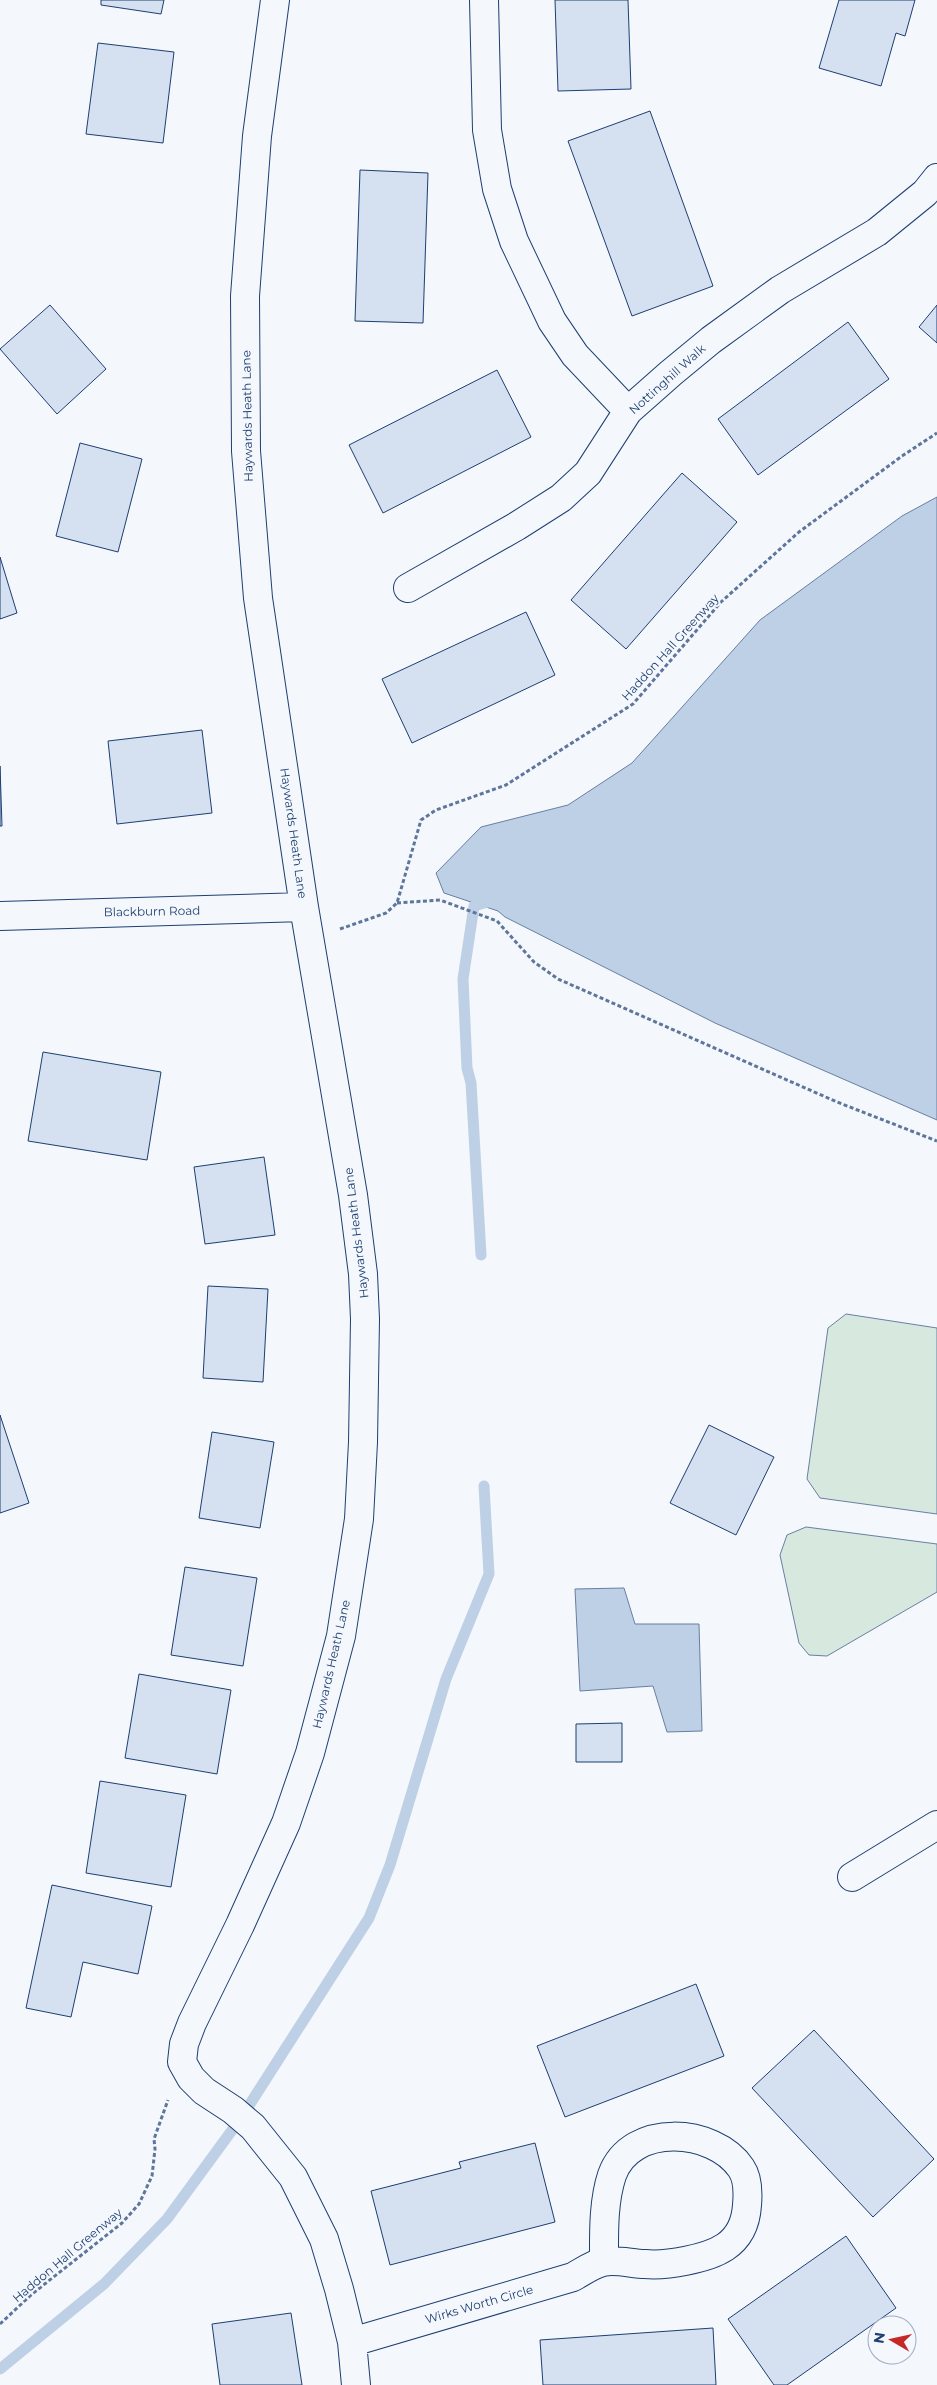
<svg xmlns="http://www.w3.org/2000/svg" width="937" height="2385" viewBox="0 0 937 2385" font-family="Montserrat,sans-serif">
  <rect width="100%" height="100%" fill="#f4f7fb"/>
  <!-- green -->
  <path fill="#d7e8df" stroke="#687fa3" d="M 846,1314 L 937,1328 L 937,1514 L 820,1498 L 807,1479 L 828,1328 Z
    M 806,1527 L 937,1544 L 937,1592 L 827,1656 L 809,1655 L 799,1643 L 780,1555 L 787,1535 Z"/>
  <!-- water -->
  <path fill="#bed0e5" stroke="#687fa3" d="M 937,497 L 937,1120 L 715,1023 L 505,917 L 498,911 L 444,893 L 436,873 L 481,827 L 568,805 L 632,763 L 760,620 L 902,516 Z
    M 624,1588 L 635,1624 L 699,1624 L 702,1731 L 667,1732 L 653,1686 L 580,1691 L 575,1589 Z"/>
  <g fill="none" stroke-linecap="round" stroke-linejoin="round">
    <!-- stream -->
    <path stroke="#bed0e5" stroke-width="11" d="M 481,1255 L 471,1083 L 467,1068 L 463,979 L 474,906 L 491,901
      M 0,2369 L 104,2284 L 167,2219 L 241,2118 L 369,1918 L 390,1865 L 446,1679 L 489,1574 L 484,1486"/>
  </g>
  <!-- building -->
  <path fill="#d5e0f0" stroke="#1d3f73" d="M 101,0 L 164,0 L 161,14 L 101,5 Z
    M 555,0 L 628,0 L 631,89 L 558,91 Z
    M 839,0 L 915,0 L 905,36 L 896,33 L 881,86 L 819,68 Z
    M 98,43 L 174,52 L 163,143 L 86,134 Z
    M 650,111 L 713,286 L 632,316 L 568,141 Z
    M 360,170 L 428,173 L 423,323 L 355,321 Z
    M 50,305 L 106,369 L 57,414 L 0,349 Z
    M 937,305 L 937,343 L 919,327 Z
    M 848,322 L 889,379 L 758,475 L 718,419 Z
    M 497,370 L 531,437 L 383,513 L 349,445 Z
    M 80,443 L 142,459 L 118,552 L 56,536 Z
    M 682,473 L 737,522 L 626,649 L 571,600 Z
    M 0,557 L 17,613 L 0,619 Z
    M 526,612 L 555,675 L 412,743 L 382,679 Z
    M 202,730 L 212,813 L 117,824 L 108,741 Z
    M 0,766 L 2,826 L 0,826 Z
    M 43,1052 L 161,1072 L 147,1160 L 28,1141 Z
    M 264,1157 L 275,1235 L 205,1244 L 194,1167 Z
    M 208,1286 L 268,1289 L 263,1382 L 203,1378 Z
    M 0,1415 L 29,1503 L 0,1513 Z
    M 709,1425 L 774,1457 L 736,1535 L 670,1503 Z
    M 212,1432 L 274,1442 L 260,1528 L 199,1518 Z
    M 185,1567 L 257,1578 L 243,1666 L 171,1655 Z
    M 139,1674 L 231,1690 L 217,1774 L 125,1758 Z
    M 622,1723 L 622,1762 L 576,1762 L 576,1724 Z
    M 100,1781 L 186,1795 L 171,1887 L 86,1873 Z
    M 52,1885 L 152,1906 L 138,1974 L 83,1962 L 71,2017 L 26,2008 Z
    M 696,1984 L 724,2056 L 565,2117 L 537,2046 Z
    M 814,2030 L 934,2159 L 873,2217 L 752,2088 Z
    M 535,2143 L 555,2222 L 390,2265 L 371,2191 L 461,2168 L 459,2162 Z
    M 846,2236 L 896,2308 L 787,2385 L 774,2385 L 728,2319 Z
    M 291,2313 L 302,2385 L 220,2385 L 212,2324 Z
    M 713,2328 L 716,2385 L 543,2385 L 540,2340 Z"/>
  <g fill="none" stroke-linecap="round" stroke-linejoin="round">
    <!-- minor casing -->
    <g stroke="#1d3f73" stroke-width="30">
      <path id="minor" d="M 275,0 L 257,136 L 245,296 L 246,451 L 258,598 L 304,907 L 353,1195 L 363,1274 L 365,1319 L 363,1442 L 359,1519 L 341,1636 L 310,1753 L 286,1823 L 240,1925 L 192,2023 L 184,2044 L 182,2062 L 191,2078 L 204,2091 L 233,2110 L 253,2127 L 293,2177 L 324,2239 L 339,2289 L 352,2342 L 356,2385
        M 484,0 L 487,130 L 497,189 L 514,241 L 552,321 L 575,355 L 628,411
        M 408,588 L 517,526 L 561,498 L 588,473 L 628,411 L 671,373 L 711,340 L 780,290 L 877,232 L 925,193 L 937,178
        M 0,916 L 304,907
        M 852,1877 L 937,1825
        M 352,2342 L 573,2277 C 582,2272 593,2264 603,2262 C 615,2259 633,2264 645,2264 C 666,2266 707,2259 725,2247 C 740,2237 746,2222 747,2205 C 748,2194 748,2178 741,2168 C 714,2128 631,2122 612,2175 C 603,2202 604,2234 604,2261"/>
    </g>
    <!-- path -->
    <path stroke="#5e769c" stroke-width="3" stroke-dasharray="4 2.5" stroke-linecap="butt" d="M 397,903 L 440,900 L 497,921 L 534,962 L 558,979 L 837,1102 L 937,1141
      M 340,929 L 386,913 L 397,903 L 421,820 L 436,810 L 506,785 L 633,704 L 721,602 L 799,532 L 902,456 L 937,433
      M 0,2324 L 32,2294 L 122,2223 L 139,2204 L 152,2176 L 155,2149 L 154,2139 L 168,2100"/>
    <!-- minor -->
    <use href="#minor" stroke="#f4f7fb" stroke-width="28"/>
  </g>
  <g text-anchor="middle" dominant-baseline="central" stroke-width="4" stroke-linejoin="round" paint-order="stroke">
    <!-- street labels -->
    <g font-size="12" fill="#1d3f73" stroke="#f4f7fb">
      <text transform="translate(667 379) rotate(-42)">Nottinghill Walk</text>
      <text transform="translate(247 416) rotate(-91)">Haywards Heath Lane</text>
      <text transform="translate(670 647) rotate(-48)">Haddon Hall Greenway</text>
      <text transform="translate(294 833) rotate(82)">Haywards Heath Lane</text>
      <text transform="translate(152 911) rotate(-1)">Blackburn Road</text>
      <text transform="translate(356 1233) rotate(-97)">Haywards Heath Lane</text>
      <text transform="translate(331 1664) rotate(-77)">Haywards Heath Lane</text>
      <text transform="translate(67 2255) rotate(-40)">Haddon Hall Greenway</text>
      <text transform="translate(479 2304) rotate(-16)">Wirks Worth Circle</text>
    </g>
  </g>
  <!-- north arrow -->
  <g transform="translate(892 2340) rotate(279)"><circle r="24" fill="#f4f7fb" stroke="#9eadc5"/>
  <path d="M0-4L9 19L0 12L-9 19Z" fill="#c62828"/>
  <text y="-8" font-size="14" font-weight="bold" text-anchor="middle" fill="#1d3f73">N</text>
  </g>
</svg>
